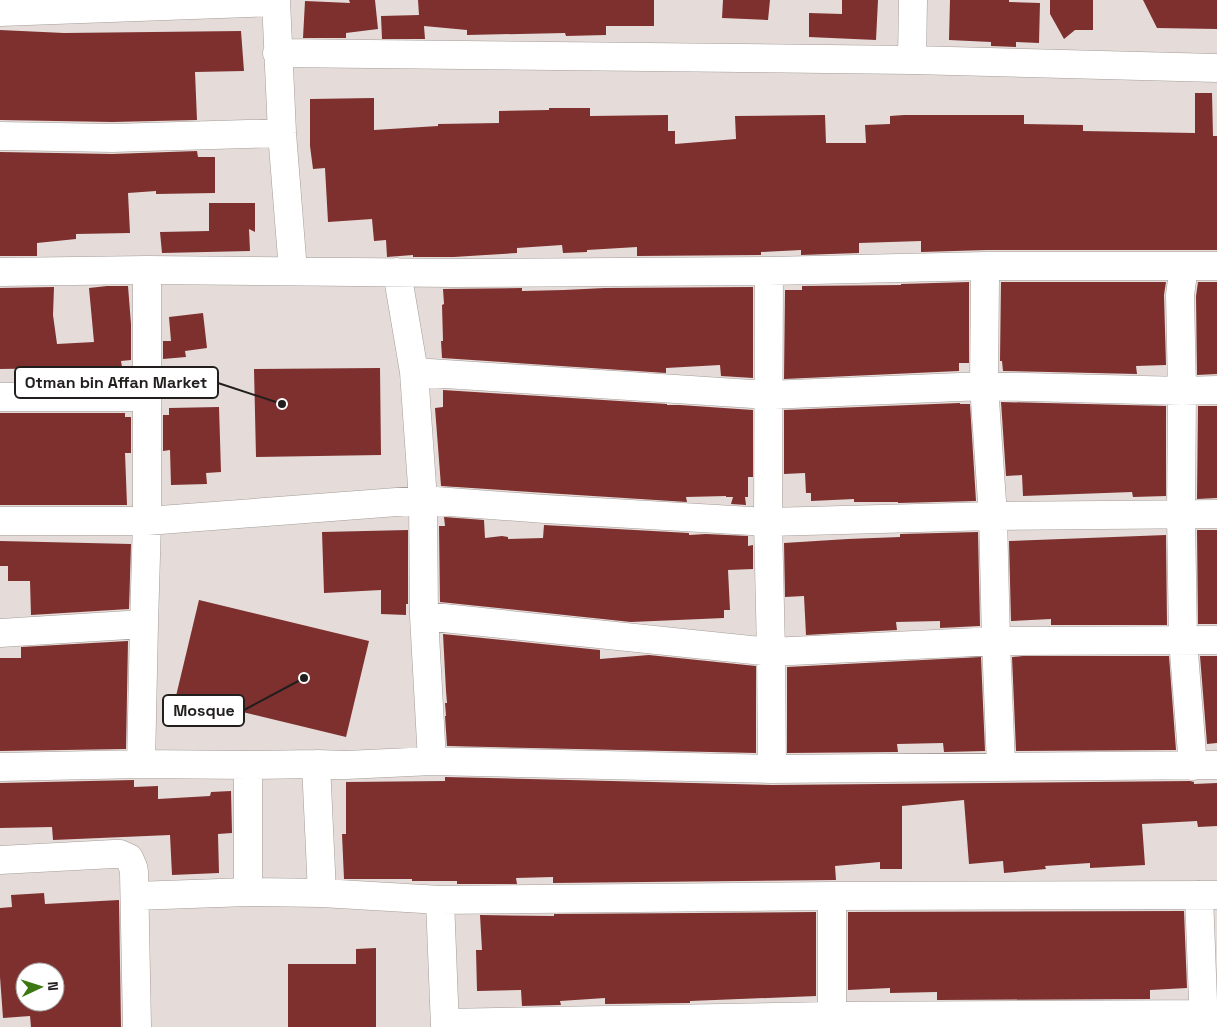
<svg xmlns="http://www.w3.org/2000/svg" width="1217" height="1027" viewBox="0 0 1217 1027" font-family="'Space Grotesk',sans-serif">
  <rect width="100%" height="100%" fill="#e5dcd9"/>
  <!-- building -->
  <path fill="#7d302e" fill-rule="evenodd" d="M 349,0 L 375,0 L 378,29 L 346,33 L 346,38 L 303,38 L 305,1 L 350,3 Z
    M 418,0 L 654,0 L 654,26 L 606,26 L 606,35 L 566,36 L 565,33 L 467,35 L 467,30 L 424,26 L 425,39 L 382,39 L 381,16 L 419,15 Z
    M 723,0 L 770,0 L 768,20 L 722,18 Z
    M 842,0 L 878,0 L 876,40 L 809,37 L 809,13 L 842,14 Z
    M 950,0 L 1009,0 L 1009,2 L 1040,3 L 1039,43 L 1016,42 L 1016,47 L 991,46 L 991,42 L 949,40 Z
    M 1050,0 L 1093,0 L 1093,30 L 1075,30 L 1064,39 L 1050,14 Z
    M 1143,0 L 1217,0 L 1217,29 L 1157,28 Z
    M 0,30 L 64,33 L 241,31 L 244,71 L 195,72 L 197,120 L 112,122 L 0,120 Z
    M 1195,93 L 1212,93 L 1213,136 L 1217,136 L 1217,250 L 987,250 L 921,252 L 921,241 L 859,243 L 859,253 L 801,255 L 801,250 L 761,252 L 761,255 L 637,256 L 637,247 L 587,250 L 587,252 L 563,253 L 562,245 L 517,248 L 517,253 L 454,257 L 413,257 L 413,255 L 387,257 L 386,240 L 374,241 L 372,219 L 328,222 L 325,168 L 313,169 L 310,146 L 310,99 L 374,98 L 374,130 L 438,126 L 438,124 L 499,123 L 499,111 L 549,110 L 549,108 L 590,108 L 590,116 L 668,115 L 668,131 L 675,131 L 675,144 L 736,139 L 735,116 L 825,115 L 826,143 L 866,143 L 865,125 L 890,124 L 890,116 L 904,115 L 1024,115 L 1024,124 L 1083,125 L 1083,131 L 1195,133 Z
    M 197,151 L 198,157 L 215,157 L 215,193 L 156,194 L 156,191 L 128,193 L 130,233 L 76,234 L 76,239 L 37,243 L 37,256 L 0,256 L 0,152 L 112,154 Z
    M 209,203 L 255,203 L 255,232 L 249,229 L 250,251 L 162,253 L 160,232 L 209,231 Z
    M 969,282 L 969,363 L 959,363 L 959,371 L 784,379 L 785,290 L 802,290 L 802,286 L 901,285 L 901,284 Z
    M 1001,282 L 1166,282 L 1164,295 L 1166,365 L 1136,366 L 1137,374 L 1003,371 L 1002,361 L 1000,361 Z
    M 1198,282 L 1217,282 L 1217,374 L 1197,375 L 1196,296 Z
    M 107,286 L 128,286 L 131,324 L 131,360 L 121,361 L 122,367 L 0,369 L 0,288 L 54,287 L 53,315 L 57,344 L 94,342 L 89,288 Z
    M 753,287 L 753,378 L 721,376 L 720,365 L 666,368 L 666,373 L 442,358 L 441,341 L 443,341 L 442,305 L 444,304 L 443,289 L 522,288 L 522,291 L 564,290 L 605,288 Z
    M 203,313 L 207,348 L 185,351 L 186,357 L 163,359 L 163,341 L 171,341 L 169,317 Z
    M 380,368 L 381,455 L 256,457 L 254,369 Z
    M 443,390 L 667,404 L 667,405 L 680,405 L 753,410 L 753,477 L 748,477 L 748,497 L 745,497 L 746,505 L 731,504 L 733,497 L 726,497 L 726,496 L 686,497 L 687,502 L 546,493 L 441,486 L 435,408 L 443,407 Z
    M 1001,402 L 1166,406 L 1166,496 L 1133,497 L 1132,492 L 1023,496 L 1022,475 L 1006,476 Z
    M 960,403 L 960,404 L 970,404 L 976,501 L 898,503 L 898,502 L 854,502 L 854,499 L 811,501 L 811,493 L 806,493 L 805,473 L 784,474 L 784,410 Z
    M 1198,406 L 1217,406 L 1217,498 L 1197,499 Z
    M 219,407 L 221,472 L 206,473 L 207,484 L 171,485 L 170,450 L 163,451 L 163,415 L 169,415 L 169,408 Z
    M 0,413 L 125,413 L 125,417 L 131,417 L 131,453 L 125,453 L 127,505 L 0,505 Z
    M 444,517 L 484,520 L 485,538 L 502,536 L 508,537 L 508,539 L 543,538 L 544,525 L 689,533 L 689,535 L 706,534 L 748,536 L 748,546 L 753,545 L 753,569 L 728,570 L 730,610 L 724,610 L 724,618 L 631,622 L 440,602 L 439,526 L 445,526 Z
    M 408,530 L 408,604 L 406,604 L 406,615 L 381,614 L 381,590 L 324,593 L 322,532 Z
    M 1197,530 L 1217,530 L 1217,624 L 1198,624 Z
    M 978,532 L 980,626 L 940,628 L 940,621 L 896,622 L 897,630 L 806,635 L 804,596 L 785,597 L 784,543 L 848,539 L 900,537 L 900,534 Z
    M 1166,535 L 1167,625 L 1051,625 L 1051,619 L 1011,621 L 1009,541 Z
    M 0,541 L 131,544 L 129,609 L 31,615 L 30,581 L 8,581 L 8,566 L 0,566 Z
    M 199,600 L 369,641 L 346,737 L 176,696 Z
    M 443,634 L 600,650 L 600,659 L 649,655 L 756,666 L 756,753 L 447,746 L 445,716 L 446,716 L 445,703 L 447,703 L 446,691 Z
    M 128,641 L 126,749 L 0,751 L 0,658 L 21,658 L 21,647 Z
    M 1023,656 L 1169,656 L 1176,750 L 1016,751 L 1012,657 Z
    M 1200,656 L 1217,656 L 1217,743 L 1207,744 Z
    M 981,657 L 985,751 L 944,752 L 943,743 L 897,744 L 898,752 L 787,753 L 787,667 Z
    M 445,777 L 772,785 L 1190,781 L 1194,782 L 1194,784 L 1217,783 L 1217,826 L 1198,827 L 1197,821 L 1142,824 L 1145,865 L 1090,868 L 1090,863 L 1045,866 L 1046,869 L 1004,873 L 1003,861 L 969,864 L 964,800 L 902,806 L 902,869 L 880,869 L 880,862 L 835,866 L 836,880 L 553,883 L 553,877 L 516,878 L 517,884 L 457,884 L 457,881 L 412,881 L 412,879 L 344,879 L 342,834 L 346,834 L 346,782 L 445,781 Z
    M 134,780 L 134,787 L 158,786 L 158,799 L 210,796 L 211,792 L 231,791 L 232,833 L 218,834 L 219,873 L 172,875 L 170,835 L 53,840 L 52,827 L 0,828 L 0,783 Z
    M 44,893 L 45,904 L 119,900 L 121,1027 L 31,1027 L 30,1016 L 3,1018 L 0,977 L 0,908 L 12,907 L 11,895 ZM 25,972 L 55,972 L 55,1002 L 25,1002 Z
    M 1184,911 L 1187,988 L 1150,990 L 1150,999 L 937,1000 L 937,992 L 890,993 L 890,988 L 848,990 L 848,912 Z
    M 816,912 L 816,996 L 690,1001 L 690,1003 L 605,1004 L 605,998 L 560,1001 L 561,1005 L 522,1006 L 521,990 L 477,991 L 476,950 L 482,950 L 480,915 L 554,916 L 554,914 Z
    M 376,948 L 376,1027 L 288,1027 L 288,964 L 356,964 L 356,949 Z"/>
  <g fill="none" stroke-linecap="round" stroke-linejoin="round">
    <!-- minor casing -->
    <g stroke="#a49c98" stroke-width="29">
      <path id="minor" d="M 276,0 L 282,133 L 293,271
        M 0,12 L 276,2
        M 277,53 L 912,60 L 1217,68
        M 912,60 L 913,0
        M 0,136 L 112,138 L 282,133
        M 987,266 L 985,276 L 984,386 L 993,516 L 996,641 L 1001,766
        M 1184,266 L 1180,295 L 1182,391 L 1181,515 L 1183,640 L 1193,766
        M 769,271 L 768,522 L 771,652 L 772,769
        M 0,272 L 147,270 L 453,273 L 769,271 L 987,266 L 1217,266
        M 397,272 L 414,372 L 423,500 L 424,616 L 432,761
        M 414,372 L 768,395 L 984,386 L 1182,391 L 1217,390
        M 0,397 L 147,397
        M 0,521 L 147,521 L 423,500 L 545,509 L 768,522 L 993,516 L 1217,514
        M 424,616 L 771,652 L 996,641 L 1217,640
        M 0,633 L 144,624
        M 141,764 L 144,624 L 147,521 L 147,270
        M 316,764 L 322,893
        M 248,765 L 248,892
        M 0,767 L 141,764 L 248,765 L 316,764 L 346,765 L 432,761 L 772,769 L 1217,765
        M 0,860 L 114,854 L 120,854 L 129,858 L 133,867 L 134,872 L 137,1027
        M 1199,895 L 1204,1027
        M 135,896 L 248,892 L 322,893 L 440,900 L 832,896 L 1217,895
        M 440,900 L 445,1027
        M 445,1023 L 832,1016 L 1217,1014
        M 832,1027 L 832,896"/>
    </g>
    <!-- minor -->
    <use href="#minor" stroke="#fff" stroke-width="28"/>
  </g>
  <!-- callouts -->
  <path fill="none" stroke="#211e1d" stroke-width="2" d="M282 404L218 383M304 678L244 710"/>
  <g fill="#211e1d" stroke="#fff" stroke-width="2">
    <circle cx="282" cy="404" r="5"/>
    <circle cx="304" cy="678" r="5"/>
  </g>
  <g fill="#fff" stroke="#211e1d" stroke-width="2">
    <rect x="15" y="367" width="203" height="31" rx="5"/>
    <rect x="163" y="695" width="81" height="31" rx="5"/>
  </g>
  <g font-size="16" text-anchor="middle" font-weight="bold" fill="#211e1d">
    <text x="116" y="388">Otman bin Affan Market</text>
    <text x="204" y="716">Mosque</text>
  </g>
  <!-- north arrow -->
  <g transform="translate(40 987) rotate(86)"><circle r="24" fill="#ffffff" stroke="#a6a5a5"/>
  <path d="M0-4L9 19L0 12L-9 19Z" fill="#3c7811"/>
  <text y="-8" font-size="14" font-weight="bold" text-anchor="middle" fill="#211e1d">N</text>
  </g>
</svg>
